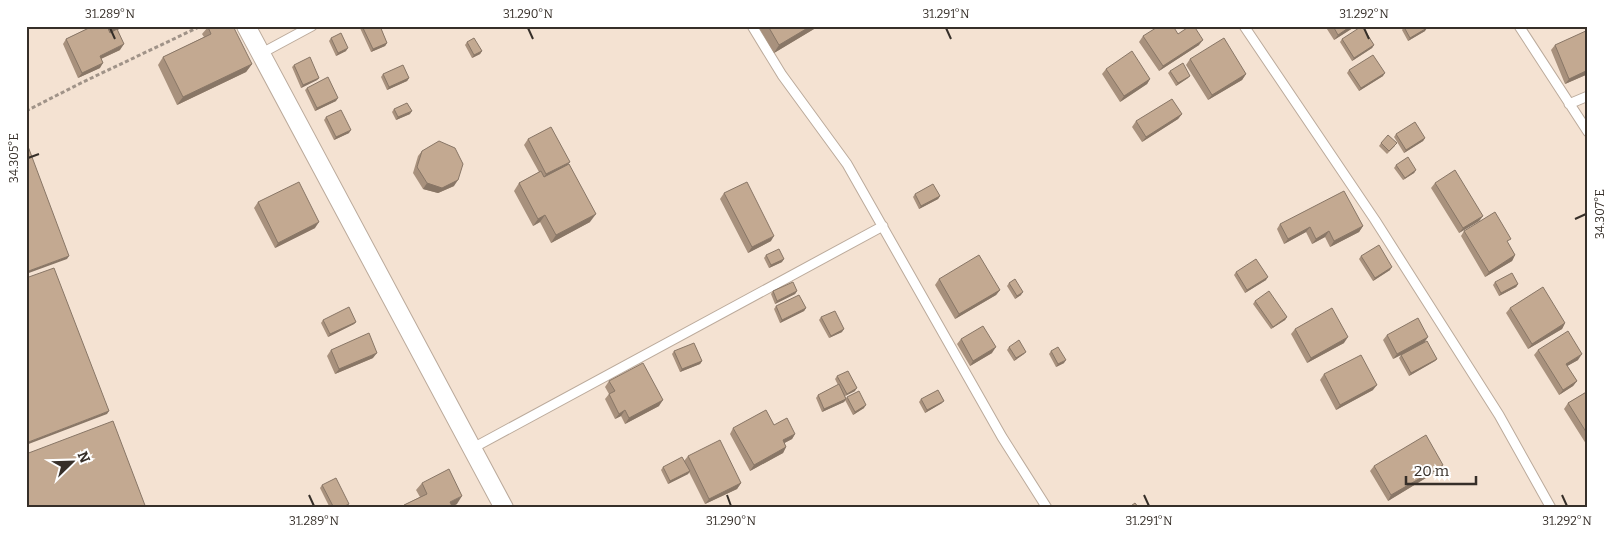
<svg xmlns="http://www.w3.org/2000/svg" width="1614" height="534" viewBox="0 0 1614 534" font-family="Bitter,serif">
  <rect width="100%" height="100%" fill="#f4e2d2"/>
  <g fill="none" stroke-linecap="round" stroke-linejoin="round">
    <!-- service casing -->
    <g stroke="#bbaa9b" stroke-width="11">
      <path id="service" d="M 752,26 L 782,75 L 847,164 L 1002,437 L 1047,508
        M 1244,26 L 1375,220 L 1499,415 L 1551,508
        M 1519,26 L 1588,132
        M 262,53 L 312,26
        M 1569,104 L 1588,96
        M 473,448 L 883,226"/>
    </g>
    <!-- minor casing -->
    <g stroke="#bbaa9b" stroke-width="20">
      <path id="minor" d="M 246,26 L 504,508"/>
    </g>
    <!-- path -->
    <path stroke="#a09388" stroke-width="3" stroke-dasharray="4 2.5" stroke-linecap="butt" d="M 26,111 L 83,82 L 201,26"/>
    <!-- service -->
    <use href="#service" stroke="#fff" stroke-width="9"/>
    <!-- minor -->
    <use href="#minor" stroke="#fff" stroke-width="18"/>
  </g>
  <!-- wall -->
  <path fill="#a8917d" d="M 93,26 L 125,26 L 117,30 L 120,50 L 101,59 L 100,68 L 78,78 L 63,44 L 66,39 Z
    M 361,26 L 380,26 L 387,43 L 385,46 L 371,52 L 360,28 Z
    M 758,26 L 819,26 L 774,53 Z
    M 1325,26 L 1356,26 L 1334,40 Z
    M 208,27 L 252,64 L 246,72 L 177,105 L 158,65 L 163,57 L 204,37 L 202,34 Z
    M 1404,27 L 1425,31 L 1408,41 L 1402,30 Z
    M 1178,34 L 1199,45 L 1159,71 L 1139,42 L 1143,36 Z
    M 331,38 L 346,51 L 336,56 L 329,41 Z
    M 1342,39 L 1374,45 L 1372,48 L 1352,61 L 1340,42 Z
    M 467,42 L 482,51 L 480,54 L 472,58 L 465,45 Z
    M 1555,45 L 1588,74 L 1565,84 L 1551,50 Z
    M 1190,59 L 1246,74 L 1242,80 L 1208,100 L 1186,65 Z
    M 294,65 L 319,78 L 317,80 L 301,88 L 292,67 Z
    M 1106,69 L 1150,79 L 1147,84 L 1120,102 L 1102,74 Z
    M 1349,70 L 1383,76 L 1359,91 L 1347,73 Z
    M 1170,71 L 1188,78 L 1176,86 L 1168,73 Z
    M 383,74 L 409,78 L 407,81 L 387,90 L 381,77 Z
    M 307,88 L 336,101 L 315,111 L 305,90 Z
    M 394,109 L 410,114 L 396,120 L 392,112 Z
    M 1182,114 L 1178,119 L 1142,142 L 1132,127 L 1136,121 Z
    M 326,117 L 349,133 L 334,140 L 324,120 Z
    M 1396,134 L 1425,138 L 1423,141 L 1404,153 L 1394,137 Z
    M 528,139 L 567,165 L 590,222 L 551,243 L 540,222 L 533,226 L 514,191 L 519,183 L 539,172 L 524,145 Z
    M 1381,143 L 1395,146 L 1387,154 L 1379,146 Z
    M 422,151 L 454,186 L 438,193 L 423,189 L 413,173 L 418,156 Z
    M 1396,165 L 1416,170 L 1414,173 L 1403,180 L 1394,168 Z
    M 1435,183 L 1483,216 L 1479,221 L 1459,233 L 1431,188 Z
    M 724,193 L 771,241 L 748,253 L 720,199 Z
    M 915,194 L 940,196 L 938,199 L 919,209 L 913,197 Z
    M 258,202 L 315,228 L 275,248 L 254,208 Z
    M 1280,224 L 1363,226 L 1359,232 L 1330,247 L 1325,237 L 1312,244 L 1306,232 L 1284,244 L 1277,229 Z
    M 1464,231 L 1508,243 L 1515,255 L 1512,261 L 1485,277 L 1461,236 Z
    M 766,255 L 782,262 L 769,268 L 764,258 Z
    M 1361,256 L 1390,270 L 1373,281 L 1359,259 Z
    M 1236,272 L 1266,280 L 1245,293 L 1234,275 Z
    M 939,279 L 1000,290 L 996,295 L 955,319 L 935,285 Z
    M 1495,282 L 1518,284 L 1516,287 L 1499,296 L 1493,285 Z
    M 1009,283 L 1021,295 L 1015,299 L 1007,286 Z
    M 773,291 L 797,291 L 795,294 L 775,304 L 771,294 Z
    M 1255,301 L 1287,317 L 1285,320 L 1271,329 L 1253,304 Z
    M 776,306 L 806,308 L 804,311 L 780,323 L 774,309 Z
    M 1510,308 L 1565,323 L 1562,329 L 1528,349 L 1506,313 Z
    M 821,317 L 842,332 L 829,338 L 819,320 Z
    M 323,320 L 356,322 L 354,324 L 328,337 L 321,323 Z
    M 1295,329 L 1344,343 L 1307,363 L 1291,334 Z
    M 1387,335 L 1424,343 L 1437,359 L 1435,361 L 1409,376 L 1399,358 L 1401,355 L 1393,359 L 1383,340 Z
    M 961,339 L 992,353 L 970,366 L 957,344 Z
    M 1009,347 L 1024,354 L 1014,361 L 1007,350 Z
    M 331,350 L 373,358 L 335,374 L 327,356 Z
    M 1538,350 L 1578,360 L 1567,366 L 1577,381 L 1573,386 L 1559,395 L 1534,355 Z
    M 674,351 L 702,361 L 700,364 L 680,372 L 672,354 Z
    M 1051,351 L 1064,363 L 1056,367 L 1049,354 Z
    M 1324,374 L 1373,390 L 1336,410 L 1320,380 Z
    M 837,376 L 855,391 L 845,396 L 846,399 L 844,402 L 822,412 L 816,398 L 818,395 L 838,385 L 835,379 Z
    M 609,381 L 659,406 L 625,424 L 621,416 L 615,419 L 605,399 L 609,394 L 605,387 Z
    M 1588,391 L 1588,447 L 1564,409 L 1568,403 Z
    M 847,397 L 864,408 L 853,415 L 845,400 Z
    M 921,399 L 942,403 L 925,413 L 919,402 Z
    M 733,428 L 795,434 L 792,439 L 784,443 L 786,447 L 783,453 L 750,471 L 730,434 Z
    M 688,456 L 741,483 L 737,489 L 705,504 L 689,472 L 688,474 L 668,484 L 661,470 L 663,467 L 684,461 Z
    M 1374,466 L 1439,470 L 1388,501 L 1370,471 Z
    M 422,483 L 457,504 L 452,506 L 453,508 L 402,508 L 404,505 L 420,497 L 416,490 Z
    M 322,485 L 347,507 L 345,508 L 330,508 L 320,488 Z"/>
  <!-- shaded-wall -->
  <path fill="#887666" d="M 114,26 L 125,26 L 107,35 L 112,27 Z
    M 811,26 L 819,26 L 774,53 L 779,45 Z
    M 1351,26 L 1356,26 L 1334,40 L 1338,35 Z
    M 1427,28 L 1425,31 L 1408,41 L 1410,38 Z
    M 1203,40 L 1199,45 L 1159,71 L 1163,66 Z
    M 387,43 L 385,46 L 371,52 L 373,49 Z
    M 124,44 L 120,50 L 96,61 L 100,56 Z
    M 1374,45 L 1372,48 L 1352,61 L 1354,58 Z
    M 348,48 L 346,51 L 336,56 L 338,53 Z
    M 482,51 L 480,54 L 472,58 L 474,55 Z
    M 103,63 L 100,68 L 78,78 L 82,73 Z
    M 252,64 L 246,72 L 177,105 L 183,97 Z
    M 1588,70 L 1588,74 L 1565,84 L 1569,79 Z
    M 1385,73 L 1383,76 L 1359,91 L 1361,88 Z
    M 1246,74 L 1242,80 L 1208,100 L 1212,95 Z
    M 1190,76 L 1188,78 L 1176,86 L 1178,83 Z
    M 319,78 L 317,80 L 301,88 L 303,85 Z
    M 409,78 L 407,81 L 387,90 L 389,87 Z
    M 1150,79 L 1147,84 L 1120,102 L 1124,96 Z
    M 338,98 L 336,101 L 315,111 L 317,108 Z
    M 412,111 L 410,114 L 396,120 L 398,117 Z
    M 1182,114 L 1178,119 L 1142,142 L 1146,137 Z
    M 351,130 L 349,133 L 334,140 L 336,137 Z
    M 1425,138 L 1423,141 L 1404,153 L 1406,150 Z
    M 570,162 L 566,167 L 543,180 L 546,174 Z
    M 1416,170 L 1414,173 L 1403,180 L 1405,178 Z
    M 458,180 L 454,186 L 438,193 L 423,189 L 427,183 Z
    M 940,196 L 938,199 L 919,209 L 921,206 Z
    M 596,214 L 590,222 L 551,243 L 556,235 Z
    M 545,215 L 540,222 L 533,226 L 538,219 Z
    M 1483,216 L 1479,221 L 1459,233 L 1463,228 Z
    M 319,222 L 315,228 L 275,248 L 278,243 Z
    M 1363,226 L 1359,232 L 1330,247 L 1334,241 Z
    M 1310,227 L 1306,232 L 1284,244 L 1288,239 Z
    M 1329,231 L 1325,237 L 1312,244 L 1316,239 Z
    M 774,236 L 771,241 L 748,253 L 752,247 Z
    M 1515,255 L 1512,261 L 1485,277 L 1489,272 Z
    M 69,256 L 67,259 L 26,274 L 26,272 Z
    M 784,259 L 782,262 L 769,268 L 771,265 Z
    M 1392,267 L 1390,270 L 1373,281 L 1375,278 Z
    M 1268,277 L 1266,280 L 1245,293 L 1247,290 Z
    M 1518,284 L 1516,287 L 1499,296 L 1501,293 Z
    M 1000,290 L 996,295 L 955,319 L 959,314 Z
    M 797,291 L 795,294 L 775,304 L 777,301 Z
    M 1023,292 L 1021,295 L 1015,299 L 1017,296 Z
    M 806,308 L 804,311 L 780,323 L 782,320 Z
    M 1287,317 L 1285,320 L 1271,329 L 1273,327 Z
    M 356,322 L 354,324 L 328,337 L 330,334 Z
    M 1565,323 L 1562,329 L 1528,349 L 1532,344 Z
    M 844,329 L 842,332 L 829,338 L 831,336 Z
    M 1348,337 L 1344,343 L 1307,363 L 1311,358 Z
    M 1428,337 L 1424,343 L 1393,359 L 1397,354 Z
    M 996,347 L 992,353 L 970,366 L 973,361 Z
    M 1026,352 L 1024,354 L 1014,361 L 1016,358 Z
    M 377,353 L 373,358 L 335,374 L 339,369 Z
    M 1582,354 L 1578,360 L 1562,369 L 1566,364 Z
    M 1437,359 L 1435,361 L 1409,376 L 1411,373 Z
    M 1066,360 L 1064,363 L 1056,367 L 1058,364 Z
    M 702,361 L 700,364 L 680,372 L 682,369 Z
    M 1577,381 L 1573,386 L 1559,395 L 1563,390 Z
    M 1377,385 L 1373,390 L 1336,410 L 1340,405 Z
    M 857,388 L 855,391 L 845,396 L 847,394 Z
    M 846,399 L 844,402 L 822,412 L 824,409 Z
    M 663,400 L 659,406 L 625,424 L 629,418 Z
    M 944,401 L 942,403 L 925,413 L 927,410 Z
    M 866,405 L 864,408 L 853,415 L 855,412 Z
    M 625,410 L 621,416 L 615,419 L 619,414 Z
    M 109,411 L 107,414 L 26,445 L 26,443 Z
    M 795,434 L 792,439 L 779,446 L 783,440 Z
    M 786,447 L 783,453 L 750,471 L 754,465 Z
    M 1443,465 L 1439,470 L 1388,501 L 1391,495 Z
    M 690,471 L 688,474 L 668,484 L 670,481 Z
    M 741,483 L 737,489 L 705,504 L 709,499 Z
    M 462,496 L 457,504 L 449,508 L 450,502 Z"/>
  <!-- building -->
  <path fill="#c3a991" stroke="#887666" d="M 93,26 L 107,26 L 110,33 L 117,29 L 124,44 L 100,56 L 103,63 L 82,73 L 66,39 Z
    M 208,26 L 233,26 L 252,64 L 183,97 L 163,57 L 211,34 L 208,27 Z
    M 362,26 L 380,26 L 387,43 L 373,49 Z
    M 768,26 L 811,26 L 779,45 Z
    M 1159,26 L 1173,26 L 1178,34 L 1190,26 L 1194,26 L 1203,40 L 1163,66 L 1143,36 Z
    M 1333,26 L 1351,26 L 1338,35 Z
    M 1362,26 L 1374,45 L 1354,58 L 1342,39 Z
    M 1405,26 L 1426,26 L 1427,28 L 1410,38 L 1404,27 Z
    M 1588,30 L 1588,70 L 1569,79 L 1555,45 Z
    M 341,33 L 348,48 L 338,53 L 331,38 Z
    M 474,38 L 482,51 L 474,55 L 467,42 Z
    M 1224,38 L 1246,74 L 1212,95 L 1190,59 Z
    M 1132,51 L 1150,79 L 1124,96 L 1106,69 Z
    M 1373,55 L 1385,73 L 1361,88 L 1349,70 Z
    M 310,57 L 319,78 L 303,85 L 294,65 Z
    M 1183,63 L 1190,76 L 1178,83 L 1170,71 Z
    M 403,65 L 409,78 L 389,87 L 383,74 Z
    M 328,77 L 338,98 L 317,108 L 307,88 Z
    M 1172,99 L 1182,114 L 1146,137 L 1136,121 Z
    M 407,103 L 412,111 L 398,117 L 394,109 Z
    M 341,110 L 351,130 L 336,137 L 326,117 Z
    M 1415,122 L 1425,138 L 1406,150 L 1396,134 Z
    M 551,127 L 570,162 L 546,174 L 528,139 Z
    M 1388,135 L 1397,143 L 1389,151 L 1381,143 Z
    M 26,141 L 69,256 L 26,272 Z
    M 439,141 L 455,148 L 463,164 L 458,180 L 442,188 L 427,183 L 417,167 L 422,151 Z
    M 1408,157 L 1416,170 L 1405,178 L 1396,165 Z
    M 569,164 L 596,214 L 556,235 L 545,215 L 538,219 L 519,183 L 541,171 L 544,177 Z
    M 1455,170 L 1483,216 L 1463,228 L 1435,183 Z
    M 299,182 L 319,222 L 278,243 L 258,202 Z
    M 747,182 L 774,236 L 752,247 L 724,193 Z
    M 933,184 L 940,196 L 921,206 L 915,194 Z
    M 1344,191 L 1363,226 L 1334,241 L 1329,231 L 1316,239 L 1310,227 L 1288,239 L 1280,224 Z
    M 1495,212 L 1511,239 L 1507,241 L 1515,255 L 1489,272 L 1464,231 Z
    M 1379,245 L 1392,267 L 1375,278 L 1361,256 Z
    M 779,249 L 784,259 L 771,265 L 766,255 Z
    M 979,255 L 1000,290 L 959,314 L 939,279 Z
    M 1256,259 L 1268,277 L 1247,290 L 1236,272 Z
    M 54,268 L 109,411 L 26,443 L 26,278 Z
    M 1512,273 L 1518,284 L 1501,293 L 1495,282 Z
    M 1015,279 L 1023,292 L 1017,296 L 1009,283 Z
    M 793,282 L 797,291 L 777,301 L 773,291 Z
    M 1543,287 L 1565,323 L 1532,344 L 1510,308 Z
    M 1269,291 L 1287,317 L 1273,327 L 1255,301 Z
    M 799,295 L 806,308 L 782,320 L 776,306 Z
    M 349,307 L 356,322 L 330,334 L 323,320 Z
    M 1332,308 L 1348,337 L 1311,358 L 1295,329 Z
    M 835,311 L 844,329 L 831,336 L 821,317 Z
    M 1418,318 L 1428,337 L 1397,354 L 1387,335 Z
    M 983,326 L 996,347 L 973,361 L 961,339 Z
    M 1568,331 L 1582,354 L 1566,364 L 1577,381 L 1563,390 L 1538,350 Z
    M 369,333 L 377,353 L 339,369 L 331,350 Z
    M 1019,340 L 1026,352 L 1016,358 L 1009,347 Z
    M 1427,341 L 1437,359 L 1411,373 L 1401,355 Z
    M 694,343 L 702,361 L 682,369 L 674,351 Z
    M 1058,347 L 1066,360 L 1058,364 L 1051,351 Z
    M 1361,355 L 1377,385 L 1340,405 L 1324,374 Z
    M 643,363 L 663,400 L 629,418 L 625,410 L 619,414 L 609,394 L 615,391 L 609,381 Z
    M 848,371 L 857,388 L 847,394 L 837,376 Z
    M 839,384 L 846,399 L 824,409 L 818,395 Z
    M 938,390 L 944,401 L 927,410 L 921,399 Z
    M 859,391 L 866,405 L 855,412 L 847,397 Z
    M 1588,391 L 1588,435 L 1568,403 Z
    M 766,410 L 774,425 L 787,418 L 795,434 L 783,440 L 786,447 L 754,465 L 733,428 Z
    M 113,421 L 146,508 L 29,508 L 26,502 L 26,454 Z
    M 1426,435 L 1443,465 L 1391,495 L 1374,466 Z
    M 720,440 L 741,483 L 709,499 L 688,456 Z
    M 682,457 L 690,471 L 670,481 L 663,467 Z
    M 449,469 L 462,496 L 450,502 L 453,508 L 406,508 L 404,505 L 427,494 L 422,483 Z
    M 336,478 L 349,504 L 341,508 L 334,508 L 322,485 Z
    M 1135,503 L 1139,508 L 1128,508 Z"/>
  <!-- ticks -->
  <path fill="none" stroke="#362f29" stroke-width="2" d="M 110,28 L 115,39M 528,28 L 533,39M 946,28 L 951,39M 1364,28 L 1369,39M 28,158 L 39,154M 1575,219 L 1586,214M 309,495 L 314,506M 727,495 L 731,506M 1144,495 L 1149,506M 1562,495 L 1567,506"/>
  <!-- border -->
  <rect width="1614" height="534" fill="none" stroke="#ffffff" stroke-width="55"/>
  <!-- north arrow -->
  <g transform="translate(72 462) rotate(67)" stroke="#ffffff" stroke-width="4" paint-order="stroke">
  <path d="M0-4L9 19L0 12L-9 19Z" fill="#362f29"/>
  <text y="-8" font-size="14" font-weight="bold" text-anchor="middle" fill="#362f29">N</text>
  </g>
  <!-- scale -->
  <path d="M1406 476v8h70v-8" fill="none" stroke="#362f29" stroke-width="2.5"/>
  <text x="1414" y="476" font-size="15" fill="#362f29" stroke="#ffffff" stroke-width="4" paint-order="stroke">20 m</text>
  <rect x="28" y="28" width="1558" height="478" fill="none" stroke="#362f29" stroke-width="2"/>
  <g font-size="12" text-anchor="middle" fill="#362f29">
    <text x="110" y="18">31.289°N</text>
    <text x="528" y="18">31.290°N</text>
    <text x="946" y="18">31.291°N</text>
    <text x="1364" y="18">31.292°N</text>
    <text transform="translate(14 158) rotate(-90)" y="4">34.305°E</text>
    <text transform="translate(1600 214) rotate(-90)" y="4">34.307°E</text>
    <text x="314" y="525">31.289°N</text>
    <text x="731" y="525">31.290°N</text>
    <text x="1149" y="525">31.291°N</text>
    <text x="1567" y="525">31.292°N</text>
  </g>
</svg>
